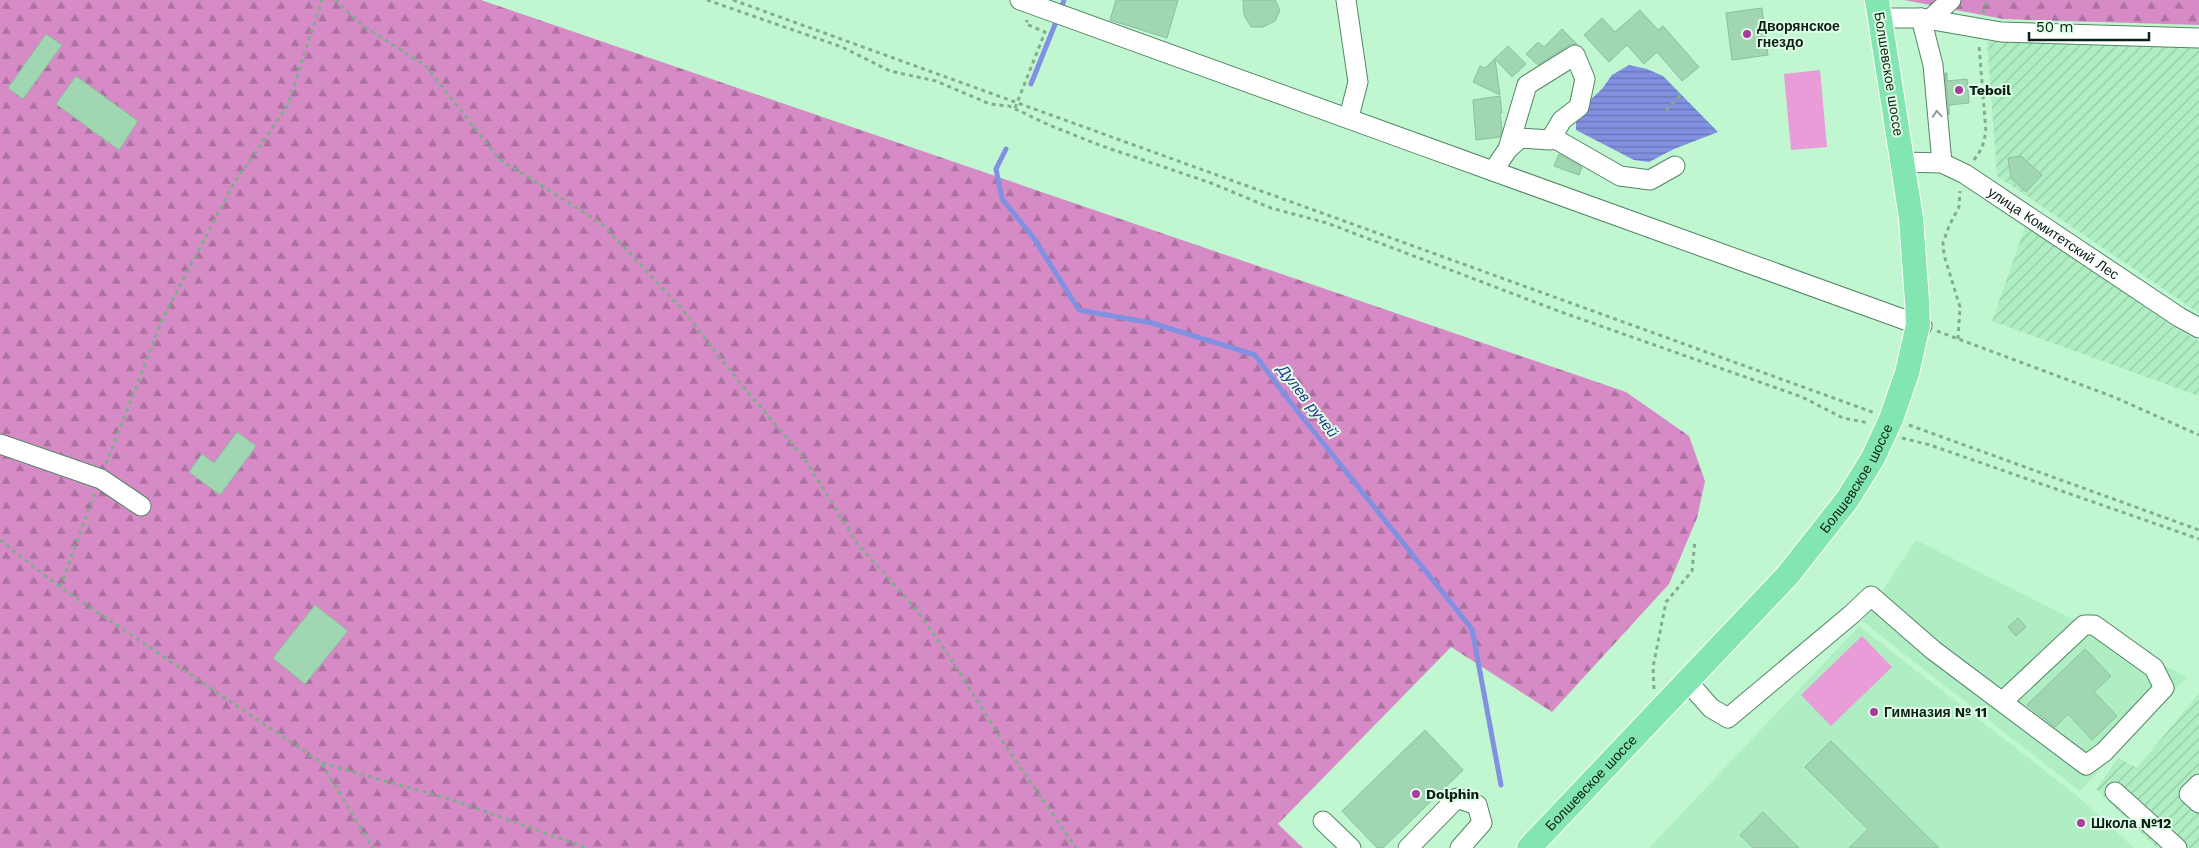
<svg xmlns="http://www.w3.org/2000/svg" width="2199" height="848" viewBox="0 0 2199 848" font-family="'Work Sans',sans-serif">
  <defs>
    <pattern id="industrial-furrows" width="10" height="10" patternUnits="userSpaceOnUse" patternTransform="scale(1.25)"><rect width="10" height="10" fill="#afedc3"/><path d="M-1 1l2-2M0 10L10 0M9 11l2-2" fill="none" stroke="#95cba7"/></pattern>
    <pattern id="forest-firs" width="22" height="20" patternUnits="userSpaceOnUse" patternTransform="scale(1.25)"><rect width="22" height="20" fill="#d68bc6"/><path d="M5 1l3.5 6h-7zM16 11l3.5 6h-7z" fill="#ac71a0"/></pattern>
    <pattern id="water-rules" width="6" height="5" patternUnits="userSpaceOnUse" patternTransform="scale(1.25)"><rect width="6" height="5" fill="#8190e0"/><path d="M0 2.5h6" fill="none" stroke="#6875b4"/></pattern>
  </defs>
  <rect width="100%" height="100%" fill="#c0f7d1"/>
  <!-- built -->
  <path fill="#afedc3" d="M 1916,540 L 2187,677 L 2080,791 L 1862,621 Z
    M 1859,626 L 2080,798 L 2134,848 L 1649,848 Z"/>
  <!-- industrial -->
  <path fill="url(#industrial-furrows)" d="M 1987,41 L 2199,47 L 2199,313 L 1997,176 Z
    M 2025,227 L 2057,245 L 2175,328 L 2199,341 L 2199,396 L 1992,321 Z
    M 2199,693 L 2199,848 L 2157,848 L 2096,789 L 2118,758 L 2137,768 Z"/>
  <!-- green -->
  <path fill="#e89cd8" d="M 1820,70 L 1827,147 L 1791,150 L 1784,74 Z
    M 1862,636 L 1892,667 L 1831,726 L 1801,695 Z"/>
  <!-- forest -->
  <path fill="url(#forest-firs)" d="M 0,0 L 481,0 L 1626,392 L 1689,436 L 1705,481 L 1697,518 L 1669,584 L 1552,712 L 1451,647 L 1278,824 L 1303,848 L 0,848 Z
    M 1904,0 L 2199,0 L 2199,25 L 2003,19 Z"/>
  <!-- water -->
  <path fill="url(#water-rules)" d="M 1629,65 L 1647,69 L 1663,76 L 1718,132 L 1674,149 L 1649,162 L 1634,160 L 1576,130 L 1576,113 L 1602,89 L 1612,75 Z"/>
  <g fill="none" stroke-linecap="round" stroke-linejoin="round">
    <!-- stream -->
    <path stroke="#8190e0" stroke-width="5" d="M 1061,9 L 1064,0
      M 1031,84 L 1058,17
      M 1006,149 L 996,169 L 1002,199 L 1033,237 L 1079,310 L 1152,323 L 1255,355 L 1291,403 L 1472,629 L 1501,785"/>
  </g>
  <!-- building -->
  <path fill="#a0d6b2" stroke="#8abf9b" d="M 1116,0 L 1178,0 L 1167,38 L 1110,20 Z
    M 1243,0 L 1275,0 L 1280,10 L 1275,21 L 1263,27 L 1251,27 L 1244,15 Z
    M 1762,8 L 1768,55 L 1732,60 L 1726,13 Z
    M 1640,10 L 1658,30 L 1663,26 L 1699,67 L 1682,81 L 1657,52 L 1644,64 L 1627,45 L 1609,62 L 1584,35 L 1602,18 L 1615,32 Z
    M 1562,29 L 1577,44 L 1569,45 L 1538,65 L 1526,54 L 1538,42 L 1544,47 Z
    M 46,34 L 62,45 L 23,99 L 8,88 Z
    M 1508,46 L 1526,64 L 1512,77 L 1495,59 L 1500,95 L 1473,82 L 1480,66 L 1485,68 Z
    M 1945,73 L 1947,73 L 1947,81 L 1967,79 L 1969,103 L 1949,105 L 1949,115 Z
    M 76,76 L 138,121 L 119,150 L 56,104 Z
    M 1500,96 L 1502,113 L 1500,113 L 1502,129 L 1500,137 L 1476,140 L 1473,100 Z
    M 1559,154 L 1582,167 L 1579,175 L 1554,166 Z
    M 2021,156 L 2042,175 L 2026,192 L 2011,178 L 2008,158 Z
    M 237,432 L 256,446 L 220,495 L 189,472 L 202,454 L 214,463 Z
    M 315,605 L 348,631 L 305,684 L 273,658 Z
    M 2018,618 L 2026,627 L 2016,636 L 2008,627 Z
    M 2085,649 L 2111,676 L 2094,692 L 2117,716 L 2092,740 L 2068,714 L 2055,727 L 2027,705 Z
    M 1425,730 L 1463,770 L 1383,848 L 1377,848 L 1342,811 Z
    M 1831,741 L 1939,848 L 1849,848 L 1868,829 L 1805,767 Z
    M 1763,812 L 1799,848 L 1753,848 L 1740,835 Z"/>
  <g fill="none" stroke-linecap="round" stroke-linejoin="round">
    <!-- minor casing -->
    <g stroke="#538665" stroke-width="21">
      <g id="minor">
        <path d="M 1020,0 C 1321,107 1621,220 1922,326"/>
        <path d="M 1346,0 L 1358,82 L 1349,117"/>
        <path d="M 1879,18 L 1921,18 L 2001,32 L 2199,38"/>
        <path d="M 1921,18 L 1933,65 L 1942,163"/>
        <path d="M 1930,19 L 1951,0"/>
        <path d="M 1552,137 L 1620,176 L 1650,180 L 1675,166"/>
        <path id="s1" d="M 1902,162 L 1942,163 L 1965,174 L 2179,317 L 2199,328"/>
        <path d="M 1493,171 L 1508,149 L 1527,85 L 1575,55 L 1585,79 L 1579,107 L 1562,120 L 1550,140 L 1520,138 L 1508,149"/>
        <path d="M 0,444 L 101,479 L 141,506"/>
        <path d="M 1688,682 L 1711,708 L 1728,718 L 1852,614 L 1871,596 L 1933,650 L 2086,765 L 2104,752 L 2164,688 L 2154,668 L 2094,625 L 2084,625 L 2002,702"/>
        <path d="M 2199,784 L 2189,794 L 2199,803"/>
        <path d="M 2115,792 L 2177,848"/>
        <path d="M 1323,821 L 1351,848"/>
        <path d="M 1408,848 L 1457,798 L 1477,805 L 1482,823 L 1460,848"/>
      </g>
    </g>
    <!-- major casing -->
    <g stroke="#fff" stroke-width="26">
      <g id="major">
        <path id="s2" d="M 1529,848 L 1787,576 L 1847,500 L 1873,458 L 1891,419 L 1907,373 L 1918,325 L 1917,301 L 1911,218 L 1877,0"/>
      </g>
    </g>
    <!-- path -->
    <path stroke="#81ad8f" stroke-width="3" stroke-dasharray="4 4" stroke-linecap="butt" d="M 335,0 L 362,25 L 426,66 L 499,159 L 601,223 L 682,309 L 741,384 L 804,458 L 857,543 L 915,608 L 951,659 L 1003,742 L 1076,848
      M 707,0 L 842,47 L 890,71 L 936,81 L 990,104 L 1009,106 L 1049,125 L 1102,146 L 1211,183 L 1271,208 L 1327,223 L 1561,312 L 1802,397 L 1843,418 L 1869,423
      M 733,0 L 1875,413
      M 1983,13 L 1987,0
      M 1015,108 L 1045,32 L 1026,24 L 1027,20
      M 1666,110 L 1681,95
      M 1974,160 L 1982,148 L 1986,132 L 1979,45
      M 1937,331 L 2114,397 L 2199,435
      M 1958,339 L 1960,307 L 1944,255 L 1943,243 L 1949,226 L 1959,207 L 1960,191
      M 1909,425 L 2199,530
      M 1902,438 L 1930,445 L 2199,539
      M 106,464 L 163,318 L 234,183 L 287,107 L 322,0
      M 0,540 L 60,587 L 322,763 L 456,801 L 587,848
      M 60,587 L 95,493
      M 1654,689 L 1653,667 L 1666,602 L 1692,571 L 1695,540
      M 322,764 L 373,848"/>
    <!-- minor -->
    <use href="#minor" stroke="#fff" stroke-width="19"/>
    <!-- major -->
    <use href="#major" stroke="#82e5b2" stroke-width="24"/>
  </g>
  <!-- one-way arrows -->
  <defs><path id="oneway-chevron" d="M-2-3.5L2.5 0L-2 3.5" fill="none" stroke-width="1.6" stroke-linecap="round" stroke-linejoin="round" transform="scale(1.25)"/></defs>
  <use stroke="#919b95" href="#oneway-chevron" transform="translate(1937 114) rotate(-94)"/>
  <!-- markers -->
  <g fill="#ab3c99" stroke="#defee7" stroke-width="2">
    <circle cx="1747" cy="34" r="5"/>
    <circle cx="1959" cy="90" r="5"/>
    <circle cx="1874" cy="712" r="5"/>
    <circle cx="1416" cy="794" r="5"/>
    <circle cx="2081" cy="823" r="5"/>
  </g>
  <g text-anchor="middle" dominant-baseline="central" stroke-width="4" stroke-linejoin="round" paint-order="stroke">
    <!-- poi labels -->
    <g font-size="14" font-weight="bold" fill="#0a2013" stroke="#defee7" text-anchor="start">
      <text x="1757" y="26">Дворянское<tspan x="1757" dy="16">гнездо</tspan></text>
      <text x="1969" y="90">Teboil</text>
      <text x="1884" y="712">Гимназия № 11</text>
      <text x="1426" y="794">Dolphin</text>
      <text x="2091" y="823">Школа №12</text>
    </g>
    <!-- street labels -->
    <g font-size="14" fill="#0a2013" stroke="#defee7">
      <text transform="translate(1889 74) rotate(81)">Болшевское шоссе</text>
      <text stroke="none"><textPath href="#s1" startOffset="172">улица Комитетский Лес</textPath></text>
      <text stroke="none"><textPath href="#s2" startOffset="495">Болшевское шоссе</textPath></text>
      <text stroke="none"><textPath href="#s2" startOffset="90">Болшевское шоссе</textPath></text>
    </g>
    <!-- water labels -->
    <g font-size="15" font-style="italic" fill="#2f3390" stroke="#defee7">
      <text transform="translate(1308 401) rotate(52)">Дулев ручей</text>
    </g>
  </g>
  <!-- scale -->
  <path d="M2029 32v8h120v-8" fill="none" stroke="#0a2013" stroke-width="2.5"/>
  <text x="2036" y="32" font-size="15" fill="#0a2013" stroke="#defee7" stroke-width="4" paint-order="stroke">50 m</text>
</svg>
